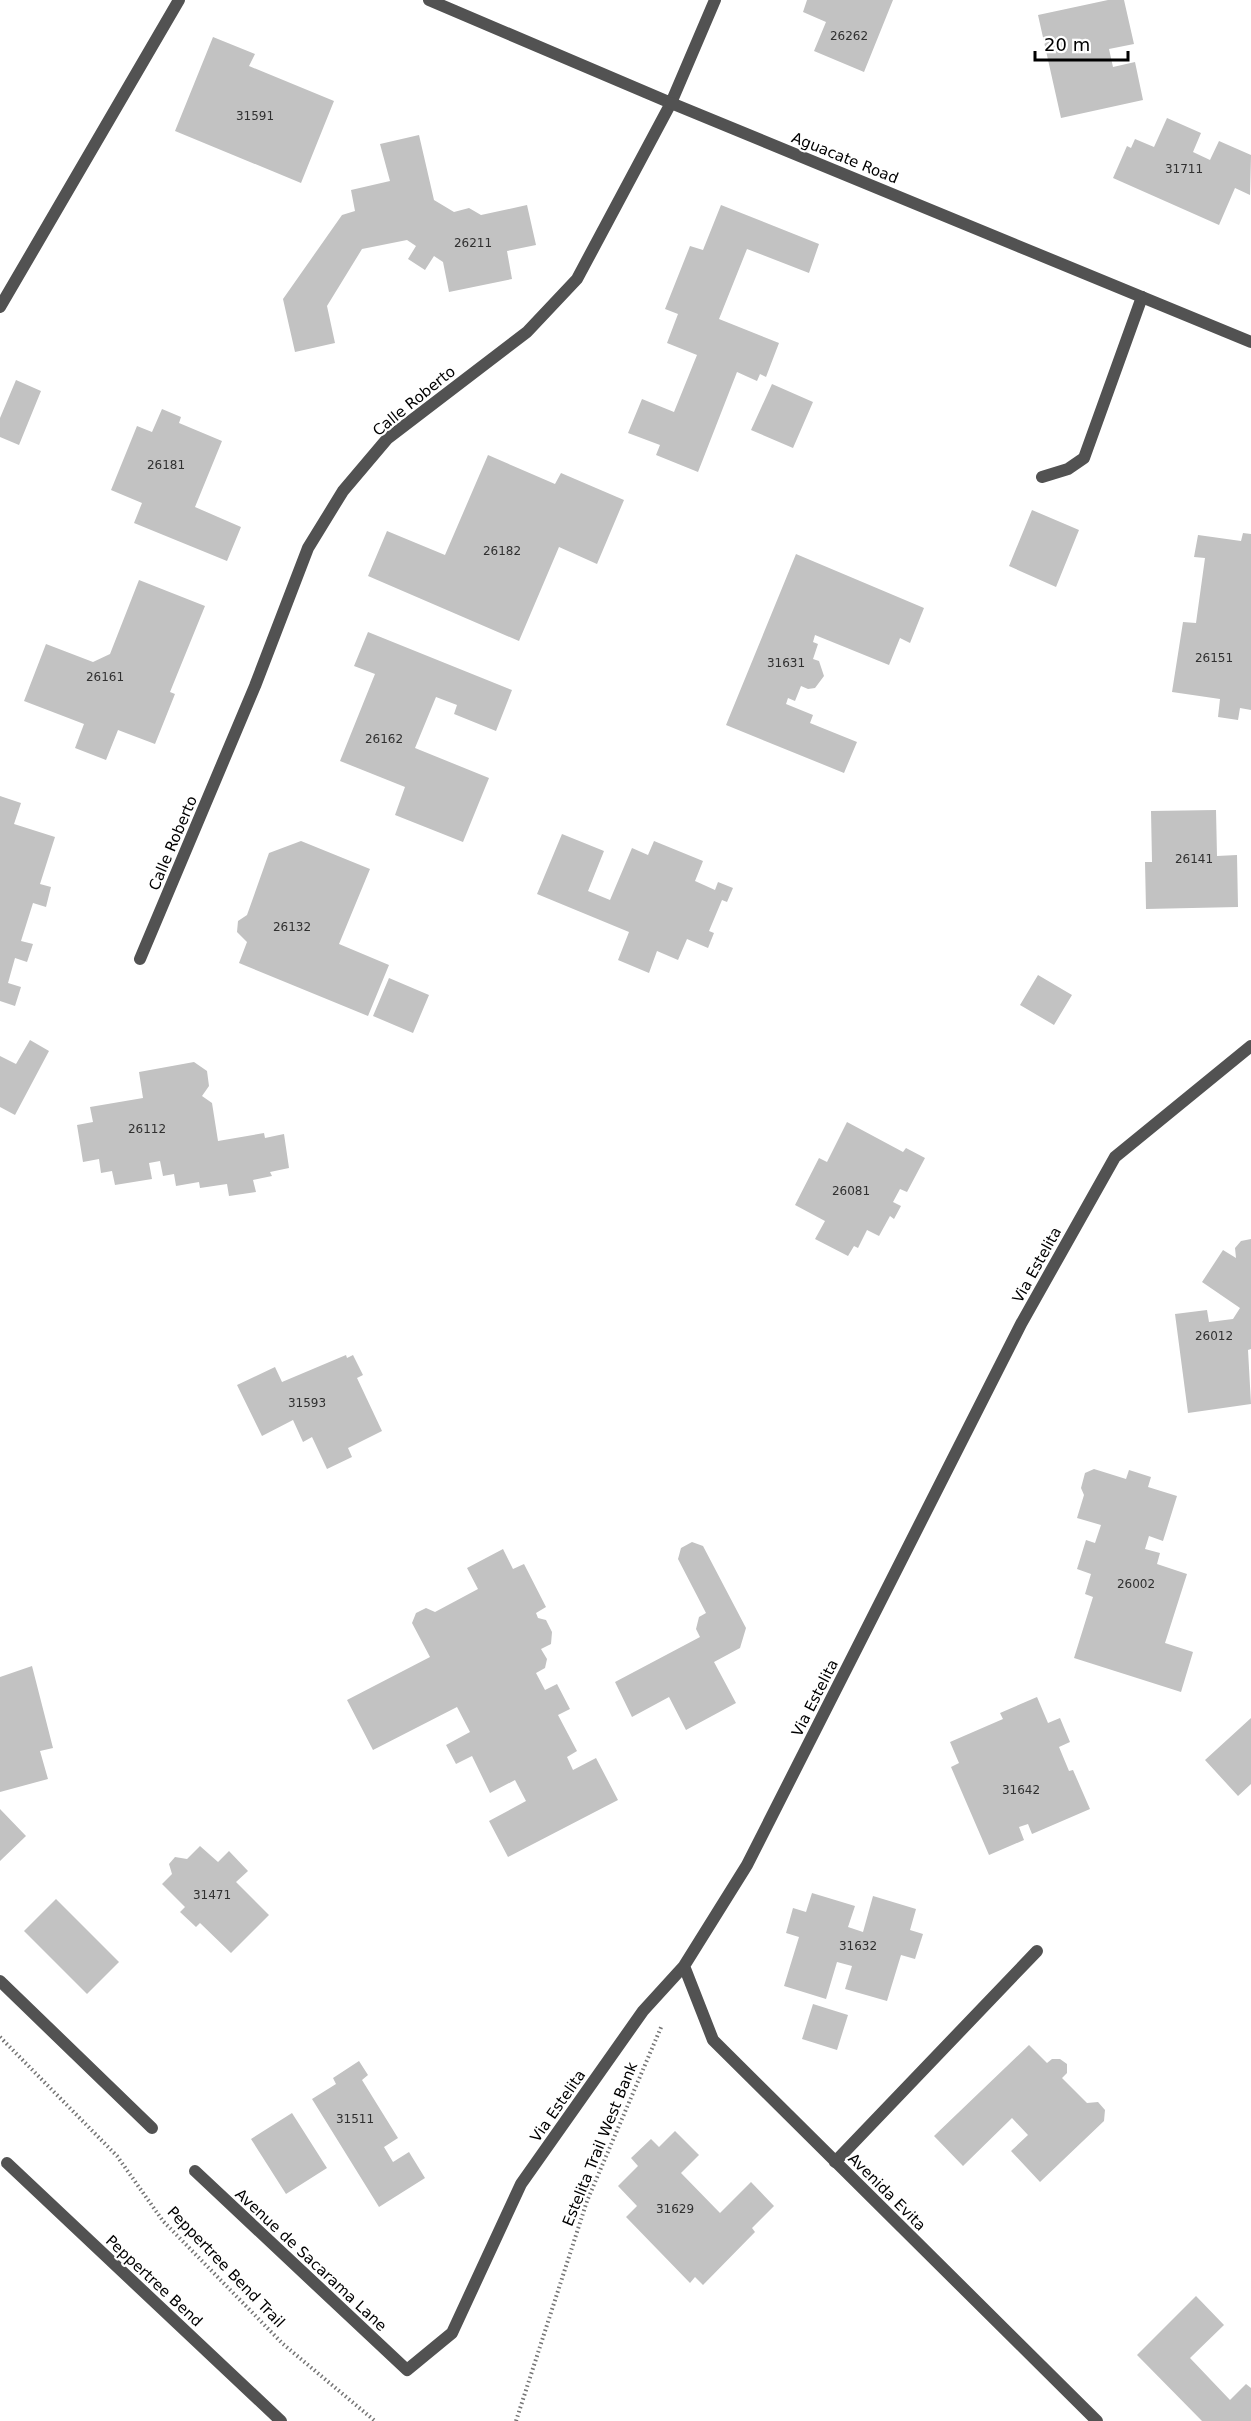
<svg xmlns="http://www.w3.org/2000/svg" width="1251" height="2421" viewBox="0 0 1251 2421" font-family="'DejaVu Sans',sans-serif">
  <rect width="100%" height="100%" fill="#fff"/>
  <!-- building -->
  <path fill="#c2c2c2" d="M 807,0 L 893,0 L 864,72 L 814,51 L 826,22 L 803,12 Z
    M 1108,0 L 1124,0 L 1134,44 L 1109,49 L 1113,67 L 1135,62 L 1143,100 L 1061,118 L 1038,15 Z
    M 213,37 L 255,54 L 249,66 L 334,101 L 301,183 L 175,131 Z
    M 1167,118 L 1201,133 L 1193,152 L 1210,160 L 1219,141 L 1251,155 L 1250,195 L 1235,188 L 1219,225 L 1113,178 L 1127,146 L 1131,148 L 1135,139 L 1154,147 Z
    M 419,135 L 434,200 L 454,212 L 469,208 L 481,215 L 527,205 L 536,245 L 507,251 L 512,279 L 449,292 L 443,262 L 434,256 L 425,270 L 408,259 L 416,246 L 407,240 L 362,249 L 327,306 L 335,343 L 295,352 L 283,299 L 342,215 L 355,211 L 351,190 L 390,181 L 380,144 Z
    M 721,205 L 819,244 L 809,273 L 747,249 L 719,319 L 779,343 L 766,377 L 760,374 L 757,381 L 737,372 L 698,472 L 656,455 L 660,445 L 628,433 L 642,399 L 674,412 L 697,355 L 667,343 L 678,314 L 665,309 L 690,246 L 703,250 Z
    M 16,380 L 41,391 L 19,445 L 0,437 L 0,418 Z
    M 772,384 L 813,402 L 793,448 L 751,430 Z
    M 162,409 L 181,417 L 179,423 L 222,441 L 195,507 L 241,527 L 227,561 L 134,523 L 142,503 L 111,490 L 137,426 L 152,432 Z
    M 488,455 L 555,484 L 561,473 L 624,500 L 597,564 L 559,547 L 519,641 L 368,576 L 387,531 L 445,555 Z
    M 1032,510 L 1079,530 L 1056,587 L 1009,566 Z
    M 1243,533 L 1251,534 L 1251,710 L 1240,708 L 1238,720 L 1218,717 L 1220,699 L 1172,692 L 1183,622 L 1196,623 L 1205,558 L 1194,557 L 1198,535 L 1241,541 Z
    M 796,554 L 924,608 L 910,643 L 900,638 L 889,665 L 815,635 L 813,642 L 818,644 L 813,659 L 819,661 L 824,676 L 815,688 L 808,689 L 801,686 L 795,701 L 788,698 L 786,704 L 813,715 L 810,723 L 857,742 L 844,773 L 726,725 Z
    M 139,580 L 205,606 L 170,692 L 175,694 L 155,744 L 118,730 L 106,760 L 75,748 L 84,724 L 24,701 L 46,644 L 93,662 L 110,654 Z
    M 368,632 L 512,690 L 496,731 L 454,714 L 457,705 L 436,697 L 415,748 L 489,778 L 463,842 L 395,815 L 405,787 L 340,761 L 375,674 L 354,666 Z
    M 0,796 L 21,803 L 14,824 L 55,837 L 40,884 L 51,887 L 46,907 L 33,903 L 21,941 L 33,944 L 27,962 L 15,958 L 8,983 L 21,987 L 15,1006 L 0,1001 Z
    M 1216,810 L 1217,856 L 1237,855 L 1238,907 L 1146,909 L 1145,862 L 1152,862 L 1151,811 Z
    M 562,834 L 604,851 L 588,891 L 610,900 L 632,848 L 648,855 L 654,841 L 703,861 L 695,881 L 715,890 L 718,882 L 733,888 L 727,902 L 722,900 L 709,931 L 714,933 L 708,948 L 687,939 L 678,960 L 657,951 L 649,973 L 618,960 L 629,932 L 537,894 Z
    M 301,841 L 370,869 L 339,944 L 389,965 L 368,1016 L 239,963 L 247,942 L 237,932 L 238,921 L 247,915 L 269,853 Z
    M 1038,975 L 1072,995 L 1054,1025 L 1020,1005 Z
    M 389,978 L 429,995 L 413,1033 L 373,1016 Z
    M 30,1040 L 49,1051 L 15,1115 L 0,1107 L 0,1056 L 16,1064 Z
    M 194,1062 L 207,1071 L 209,1086 L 202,1096 L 212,1103 L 218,1141 L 264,1133 L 265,1138 L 284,1134 L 289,1168 L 270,1172 L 272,1176 L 253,1180 L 256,1192 L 229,1196 L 227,1184 L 200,1188 L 199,1182 L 176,1186 L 174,1174 L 163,1176 L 160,1161 L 149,1163 L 152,1179 L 115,1185 L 112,1171 L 101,1173 L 99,1159 L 83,1162 L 77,1125 L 93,1122 L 90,1107 L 143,1098 L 139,1072 Z
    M 847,1122 L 903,1152 L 906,1148 L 925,1158 L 907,1192 L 900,1189 L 893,1202 L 901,1206 L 894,1219 L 890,1216 L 879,1236 L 867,1230 L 858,1248 L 854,1246 L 848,1256 L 815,1239 L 825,1221 L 795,1205 L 819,1158 L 827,1162 Z
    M 1251,1239 L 1251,1349 L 1248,1350 L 1251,1404 L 1188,1413 L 1175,1314 L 1207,1310 L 1209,1322 L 1233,1319 L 1240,1308 L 1202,1282 L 1223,1250 L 1236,1258 L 1235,1248 L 1241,1241 Z
    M 346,1355 L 347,1358 L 353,1355 L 363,1375 L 357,1378 L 382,1431 L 348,1448 L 352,1457 L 327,1469 L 312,1437 L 303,1442 L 293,1420 L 262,1436 L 237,1385 L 275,1367 L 282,1382 Z
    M 1094,1469 L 1126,1479 L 1129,1470 L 1151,1477 L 1148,1487 L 1177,1496 L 1163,1541 L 1149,1536 L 1145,1549 L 1160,1553 L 1157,1564 L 1187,1574 L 1165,1643 L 1193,1652 L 1181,1692 L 1074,1658 L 1093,1597 L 1085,1594 L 1091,1574 L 1077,1569 L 1086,1540 L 1095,1543 L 1101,1525 L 1077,1518 L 1084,1495 L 1081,1488 L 1085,1473 Z
    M 692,1542 L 703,1546 L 746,1628 L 740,1648 L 714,1662 L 736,1703 L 686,1730 L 669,1697 L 632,1717 L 615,1682 L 700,1637 L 696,1629 L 699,1617 L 706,1613 L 678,1559 L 681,1548 Z
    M 503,1549 L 513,1569 L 524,1564 L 546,1607 L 536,1613 L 538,1618 L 546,1620 L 552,1632 L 551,1644 L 541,1649 L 547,1659 L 545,1668 L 536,1673 L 545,1690 L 557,1684 L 570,1709 L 558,1715 L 577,1751 L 567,1757 L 573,1770 L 596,1758 L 618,1800 L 508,1857 L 489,1821 L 526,1801 L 515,1780 L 490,1793 L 472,1756 L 456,1764 L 446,1745 L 470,1732 L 457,1707 L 373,1750 L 347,1700 L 430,1657 L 412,1623 L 416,1613 L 426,1608 L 435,1612 L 478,1589 L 467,1568 Z
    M 32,1666 L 53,1748 L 40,1751 L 48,1779 L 0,1792 L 0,1677 Z
    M 1037,1697 L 1048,1723 L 1060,1718 L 1070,1742 L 1059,1747 L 1069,1771 L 1073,1770 L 1090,1809 L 1032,1834 L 1028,1824 L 1019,1827 L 1024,1840 L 989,1855 L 951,1767 L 959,1763 L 950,1742 L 1003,1719 L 1000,1713 Z
    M 1251,1718 L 1251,1784 L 1238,1796 L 1205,1760 Z
    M 0,1809 L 26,1836 L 0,1861 Z
    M 200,1846 L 218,1862 L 229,1851 L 248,1871 L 236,1882 L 269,1915 L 231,1953 L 200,1923 L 196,1927 L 180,1912 L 185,1907 L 162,1884 L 172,1874 L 169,1864 L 175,1857 L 187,1859 Z
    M 812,1893 L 855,1906 L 848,1927 L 863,1932 L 873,1896 L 916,1909 L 910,1930 L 923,1934 L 915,1959 L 901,1955 L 887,2001 L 845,1989 L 852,1966 L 837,1962 L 826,1999 L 784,1986 L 799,1937 L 786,1933 L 793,1908 L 806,1912 Z
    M 56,1899 L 119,1962 L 87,1994 L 24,1931 Z
    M 813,2004 L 848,2015 L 837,2050 L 802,2039 Z
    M 1029,2045 L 1047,2063 L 1052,2059 L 1060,2059 L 1067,2064 L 1067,2073 L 1062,2078 L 1087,2103 L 1098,2102 L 1105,2110 L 1104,2121 L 1040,2182 L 1011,2151 L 1028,2135 L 1012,2118 L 963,2166 L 934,2136 Z
    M 359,2061 L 368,2075 L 362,2080 L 398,2138 L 384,2147 L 393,2162 L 409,2152 L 425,2178 L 379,2207 L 312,2099 L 336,2084 L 333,2078 Z
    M 292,2113 L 327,2168 L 286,2194 L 251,2139 Z
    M 675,2131 L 699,2155 L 681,2173 L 720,2213 L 751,2182 L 774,2206 L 752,2228 L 755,2232 L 703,2285 L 695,2277 L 690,2283 L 626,2217 L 637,2206 L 618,2186 L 638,2166 L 631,2158 L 651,2139 L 659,2147 Z
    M 1196,2296 L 1224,2325 L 1190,2358 L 1230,2400 L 1246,2384 L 1251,2388 L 1251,2421 L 1202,2421 L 1137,2355 Z"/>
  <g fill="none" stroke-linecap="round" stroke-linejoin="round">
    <!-- path -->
    <path stroke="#747474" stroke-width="4" stroke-dasharray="1.5 3" stroke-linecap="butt" d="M 0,2037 L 117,2156 L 163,2221 L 283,2344 L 375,2421
      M 516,2421 L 587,2201 L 662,2025"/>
    <!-- service -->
    <path stroke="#525252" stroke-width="12" d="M 0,307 L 179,0
      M 1042,477 L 1068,469 L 1084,458 L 1142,297
      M 0,1981 L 152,2128
      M 835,2162 L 1037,1951"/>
    <!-- minor -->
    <path stroke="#525252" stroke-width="12" d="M 429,0 L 671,103
      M 140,959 L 255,686 L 308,548 L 343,491 L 387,439 L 527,332 L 577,279 L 671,103 L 715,0
      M 684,1966 L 713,2040 L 1097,2421
      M 7,2163 L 281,2421
      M 195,2171 L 407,2370 L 452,2333 L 521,2184 L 643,2011 L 684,1966 L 747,1865 L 1021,1324 L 1115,1157 L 1251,1046"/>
    <!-- tertiary -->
    <path stroke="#525252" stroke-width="12" d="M 671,103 L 1251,342"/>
  </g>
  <g text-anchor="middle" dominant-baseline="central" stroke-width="4.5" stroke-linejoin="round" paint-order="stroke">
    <!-- number labels -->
    <g font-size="12" fill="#303030">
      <text x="849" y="36">26262</text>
      <text x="255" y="116">31591</text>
      <text x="1184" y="169">31711</text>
      <text x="473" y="243">26211</text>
      <text x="166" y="465">26181</text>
      <text x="502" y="551">26182</text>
      <text x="1214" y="658">26151</text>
      <text x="786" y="663">31631</text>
      <text x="105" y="677">26161</text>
      <text x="384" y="739">26162</text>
      <text x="1194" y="859">26141</text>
      <text x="292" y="927">26132</text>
      <text x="147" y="1129">26112</text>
      <text x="851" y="1191">26081</text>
      <text x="1214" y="1336">26012</text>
      <text x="307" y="1403">31593</text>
      <text x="1136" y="1584">26002</text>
      <text x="1021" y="1790">31642</text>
      <text x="212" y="1895">31471</text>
      <text x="858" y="1946">31632</text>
      <text x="355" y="2119">31511</text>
      <text x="675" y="2209">31629</text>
    </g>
    <!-- street labels -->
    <g font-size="15" fill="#000" stroke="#fff">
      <text transform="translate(845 158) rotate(22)">Aguacate Road</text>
      <text transform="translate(414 401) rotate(-39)">Calle Roberto</text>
      <text transform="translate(173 843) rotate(-67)">Calle Roberto</text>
      <text transform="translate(1037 1265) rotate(-61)">Via Estelita</text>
      <text transform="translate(815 1698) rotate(-63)">Via Estelita</text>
      <text transform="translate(558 2106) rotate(-55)">Via Estelita</text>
      <text transform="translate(600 2144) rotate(-68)">Estelita Trail West Bank</text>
      <text transform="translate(887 2192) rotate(45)">Avenida Evita</text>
      <text transform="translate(311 2260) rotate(43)">Avenue de Sacarama Lane</text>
      <text transform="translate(226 2267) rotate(46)">Peppertree Bend Trail</text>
      <text transform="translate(154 2281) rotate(43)">Peppertree Bend</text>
    </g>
  </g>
  <!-- scale -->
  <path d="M1035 51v9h93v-9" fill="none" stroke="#000000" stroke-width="3"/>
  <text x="1044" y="51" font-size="18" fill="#000000" stroke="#ffffff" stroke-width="4.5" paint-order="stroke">20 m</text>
</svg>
